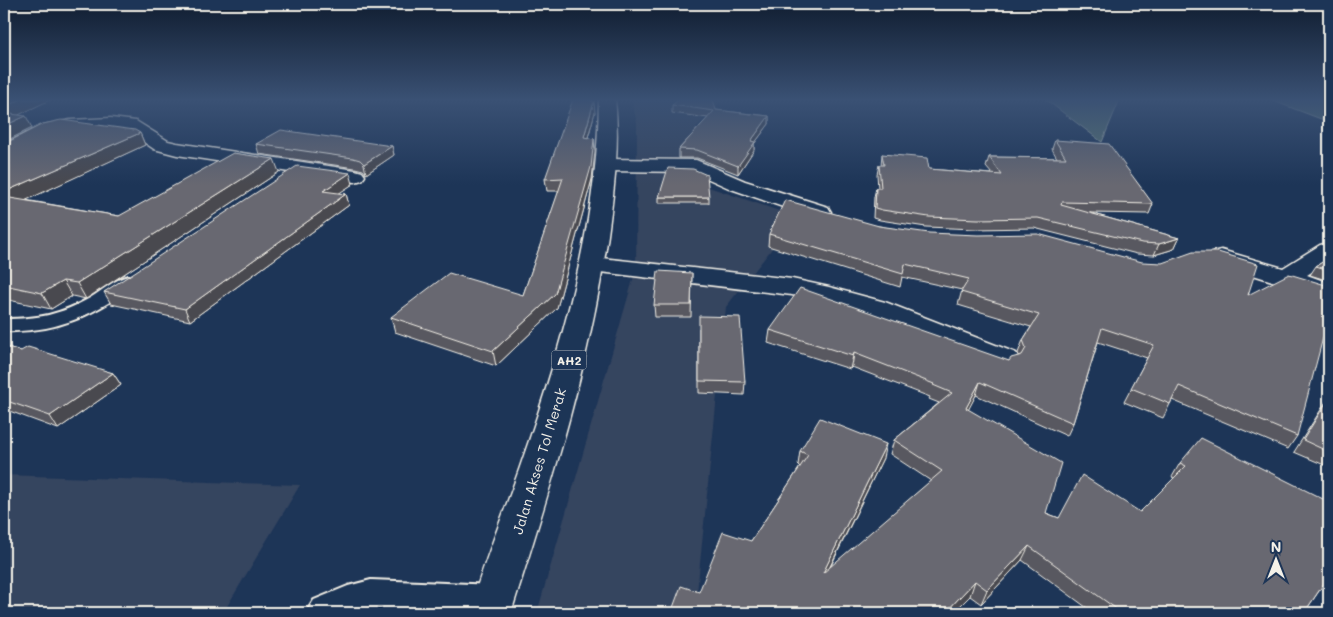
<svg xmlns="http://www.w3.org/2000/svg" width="1333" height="617" viewBox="0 0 1333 617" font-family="Mali,sans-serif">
  <rect width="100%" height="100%" fill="#1d3557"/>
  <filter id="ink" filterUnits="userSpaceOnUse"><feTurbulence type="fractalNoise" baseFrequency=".02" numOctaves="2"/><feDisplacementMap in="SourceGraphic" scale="10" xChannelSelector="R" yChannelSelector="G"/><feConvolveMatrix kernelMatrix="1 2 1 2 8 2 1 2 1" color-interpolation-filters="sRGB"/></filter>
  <g filter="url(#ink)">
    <!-- built -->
    <path fill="#34445f" d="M 631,99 L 723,99 L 695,129 L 728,143 L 703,185 L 797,217 L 726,307 L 695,613 L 537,613 L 636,269 L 637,123 Z
      M 4,475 L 300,485 L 223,613 L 4,613 Z"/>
    <!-- green -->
    <path fill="#5a7572" stroke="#a7b3ad" d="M 1045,99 L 1120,99 L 1102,142 Z
      M 1268,99 L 1329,99 L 1329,122 Z"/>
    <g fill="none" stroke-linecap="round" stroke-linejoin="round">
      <!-- service casing -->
      <g stroke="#f4f1e8" stroke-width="4">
        <path id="service" d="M 128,276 L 135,278 L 138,282 L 135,286 C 91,315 58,333 4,331 L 4,319 C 38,319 60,315 90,298 C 103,290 114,280 128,276 Z
          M 371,580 L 495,585 L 506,589 L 510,599 L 506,609 L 495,613 L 371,608 L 351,613 L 306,613 L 314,600 L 348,586 Z"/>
      </g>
      <!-- minor casing -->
      <g stroke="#f4f1e8" stroke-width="3">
        <path id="minor" d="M 111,118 L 136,121 L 168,141 L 177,143 L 355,170 L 362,172 L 365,176 L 362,180 L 355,182 L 177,155 L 154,149 L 126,130 L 111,128 L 70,130 L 49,135 L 11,155 L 4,157 L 4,144 L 43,125 L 70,120 Z
          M 606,159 L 696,160 L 745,181 L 828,207 L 831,212 L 828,217 L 820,219 L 812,217 L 731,189 L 693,172 L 606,171 L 599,169 L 596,165 L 599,161 Z
          M 1329,243 L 1329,261 L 1307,275 L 1329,283 L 1329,299 L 1212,262 L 1209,257 L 1212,252 L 1221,250 L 1283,268 L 1320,245 Z
          M 592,257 L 792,279 L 829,287 L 885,302 L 1016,353 L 1020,360 L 1016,367 L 1005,370 L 994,367 L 865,314 L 824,302 L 792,295 L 583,270 L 579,265 L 583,260 Z"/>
      </g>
      <!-- trunk casing -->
      <g stroke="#f4f1e8" stroke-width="3">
        <path id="trunk" d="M 599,99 L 615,99 C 620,145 614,190 608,235 C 590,364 550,489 511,613 L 469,613 C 483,564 503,516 520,467 C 561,349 598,224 599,99 Z"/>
      </g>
      <!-- service -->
      <use href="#service" fill="#1d3557" fill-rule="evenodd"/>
      <!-- minor -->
      <use href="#minor" fill="#1d3557" fill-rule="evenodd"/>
      <!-- trunk -->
      <use href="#trunk" fill="#1d3557" fill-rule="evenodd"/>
    </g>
    <!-- wall -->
    <path fill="#595961" stroke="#f4f1e8" d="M 672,105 L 769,116 L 769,124 L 754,144 L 754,150 L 738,174 L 697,158 L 679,158 L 679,149 L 708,118 L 672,113 Z
      M 595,112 L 588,138 L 594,139 L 595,151 L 592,179 L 557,308 L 496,366 L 395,332 L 391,317 L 523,295 L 559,191 L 547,191 L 545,179 Z
      M 140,133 L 145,145 L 25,200 L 119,216 L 279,172 L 86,299 L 72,296 L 51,309 L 4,299 L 4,144 Z
      M 1055,140 L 1153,204 L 1149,214 L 1090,213 L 1179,238 L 1174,249 L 1154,255 L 1137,254 L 1034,228 L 975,229 L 926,227 L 880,220 L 873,218 L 874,197 L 876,188 L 878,188 L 877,174 L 879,165 L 881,165 L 882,154 L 929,169 L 992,174 L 986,167 L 989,157 L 1057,158 L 1052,149 Z
      M 256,144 L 392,146 L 394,155 L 366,174 L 363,170 L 355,168 L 259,154 Z
      M 353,184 L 338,193 L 346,194 L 349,205 L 190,321 L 111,304 L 104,292 Z
      M 659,197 L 709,197 L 709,203 L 659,203 Z
      M 879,226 L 1248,295 L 1297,436 L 1288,449 L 1172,400 L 1163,418 L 1124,402 L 1147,358 L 1098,342 L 1073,423 L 1067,436 L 976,395 L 968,409 L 1046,513 L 1059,518 L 1140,512 L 1174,478 L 1172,477 L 1180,463 L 1329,502 L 1329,578 L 1328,578 L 1304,613 L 1094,613 L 1022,560 L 981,604 L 970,596 L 699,592 L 751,541 L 800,467 L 798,465 L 800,451 L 883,458 L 830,568 L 931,481 L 890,454 L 894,440 L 939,403 L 929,399 L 930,397 L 852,367 L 850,369 L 768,343 L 770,330 L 1009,361 L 1019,356 L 1018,353 L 1023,340 L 1031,327 L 958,305 L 962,290 L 902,277 L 900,287 L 768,246 L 769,234 Z
      M 1329,258 L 1329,281 L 1310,275 L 1316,266 Z
      M 692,273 L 691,317 L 655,317 L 654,305 Z
      M 699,328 L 745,382 L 744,395 L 699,393 Z
      M 4,346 L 21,351 L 113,373 L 121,385 L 58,429 L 4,409 Z
      M 1329,397 L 1329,467 L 1294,452 Z"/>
    <!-- shaded-wall -->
    <path fill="#49484f" stroke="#f4f1e8" d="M 22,99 L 52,99 L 4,122 L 4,107 Z
      M 594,101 L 595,112 L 585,148 L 584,137 Z
      M 26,116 L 32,128 L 4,142 L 4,126 Z
      M 769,116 L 769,124 L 754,144 L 754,150 L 738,174 L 738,166 L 751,141 Z
      M 140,133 L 145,145 L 5,210 L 4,208 L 4,192 Z
      M 594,139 L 595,151 L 592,179 L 557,308 L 496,366 L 493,351 L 555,294 Z
      M 392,146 L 394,155 L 366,174 L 364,164 Z
      M 274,159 L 279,172 L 86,299 L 77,283 Z
      M 350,173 L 353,184 L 326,202 L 323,191 Z
      M 346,194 L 349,205 L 190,321 L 185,309 Z
      M 1179,238 L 1174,249 L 1154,255 L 1159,244 Z
      M 63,281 L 72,296 L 51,309 L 42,293 Z
      M 854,353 L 852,367 L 850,369 L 853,356 Z
      M 113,373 L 121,385 L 58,429 L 50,416 Z
      M 980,382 L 976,395 L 962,422 L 966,408 Z
      M 886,444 L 883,458 L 820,587 L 823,573 Z
      M 1029,546 L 1022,560 L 981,604 L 987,590 Z
      M 975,581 L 970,596 L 953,613 L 945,613 Z"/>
    <!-- building -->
    <path fill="#686771" stroke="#f4f1e8" d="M 4,99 L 22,99 L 4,107 Z
      M 573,99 L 586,99 L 594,101 L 584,137 L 594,139 L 591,167 L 555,294 L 493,351 L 391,317 L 449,273 L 523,295 L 563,178 L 545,179 Z
      M 679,99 L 713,99 L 716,110 L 769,116 L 751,141 L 755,142 L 738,166 L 697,150 L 679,149 L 714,111 L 672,105 Z
      M 4,113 L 26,116 L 4,126 Z
      M 61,120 L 135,130 L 140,133 L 4,192 L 4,144 L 43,124 Z
      M 281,130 L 392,146 L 364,164 L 360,160 L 353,158 L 256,144 Z
      M 1055,140 L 1109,144 L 1153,204 L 1062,202 L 1061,205 L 1179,238 L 1159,244 L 1142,243 L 1038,218 L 978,219 L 929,217 L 882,210 L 875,208 L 876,188 L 881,188 L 879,165 L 884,165 L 882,154 L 927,158 L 929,169 L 1002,175 L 989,157 L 1066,158 Z
      M 233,153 L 274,159 L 77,283 L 63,281 L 42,293 L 4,285 L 4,197 L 119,216 Z
      M 297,166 L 350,173 L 323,191 L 346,194 L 185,309 L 104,292 Z
      M 668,168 L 693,169 L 707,175 L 709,197 L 659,197 Z
      M 785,200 L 879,226 L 929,233 L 978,235 L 1038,234 L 1142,262 L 1162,263 L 1193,252 L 1218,252 L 1258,264 L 1248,295 L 1289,274 L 1329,286 L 1329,315 L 1297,436 L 1179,386 L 1170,404 L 1131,388 L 1154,345 L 1102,328 L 1073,423 L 980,382 L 966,408 L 1061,463 L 1046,513 L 1059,518 L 1082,475 L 1140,512 L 1186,466 L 1180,463 L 1201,438 L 1329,502 L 1329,576 L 1304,613 L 1122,613 L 1029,546 L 987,590 L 975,581 L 945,613 L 671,613 L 681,586 L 699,592 L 723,532 L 751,541 L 808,455 L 800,451 L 820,418 L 886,444 L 823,573 L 942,471 L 894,440 L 952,393 L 933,385 L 934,384 L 854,353 L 853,356 L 770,330 L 800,288 L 1009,361 L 1011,358 L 1022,355 L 1026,348 L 1023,340 L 1039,315 L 961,292 L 969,279 L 905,264 L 903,274 L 769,234 Z
      M 1329,258 L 1329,270 L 1316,266 Z
      M 658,271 L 692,273 L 691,305 L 654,305 Z
      M 699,316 L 740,317 L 745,382 L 699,381 Z
      M 4,346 L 21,351 L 28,347 L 113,373 L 50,416 L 4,400 Z
      M 1329,398 L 1329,452 L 1303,440 Z"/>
  </g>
  <!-- sky -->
  <linearGradient id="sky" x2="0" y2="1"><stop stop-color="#101d30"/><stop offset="0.54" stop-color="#3a5174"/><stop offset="1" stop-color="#3a5174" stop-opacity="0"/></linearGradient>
  <rect width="1333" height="185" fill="url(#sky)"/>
  <g text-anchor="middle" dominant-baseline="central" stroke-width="4.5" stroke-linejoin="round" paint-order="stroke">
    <!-- shield labels -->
    <rect fill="#1d3557" stroke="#b4b9bc" stroke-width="1" x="551.5" y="350.5" width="35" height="19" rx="4"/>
    <g font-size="12" font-weight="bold" fill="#f4f1e8">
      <text x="569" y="360">AH2</text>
    </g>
    <!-- street labels -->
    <g font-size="14" fill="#f4f1e8" stroke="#1d3557">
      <text transform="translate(539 461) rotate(-73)">Jalan Akses Tol Merak</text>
    </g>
  </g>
  <!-- margin -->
  <rect width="1333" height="617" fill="none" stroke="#1d3557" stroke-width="20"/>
  <rect x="10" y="10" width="1313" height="597" fill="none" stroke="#f4f1e8" stroke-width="2" filter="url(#ink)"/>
  <!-- north arrow -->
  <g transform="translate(1276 560)" stroke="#1d3557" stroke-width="4" paint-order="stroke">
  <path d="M0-4L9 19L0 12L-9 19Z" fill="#f4f1e8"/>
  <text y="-8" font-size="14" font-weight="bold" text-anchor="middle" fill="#f4f1e8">N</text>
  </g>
</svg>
